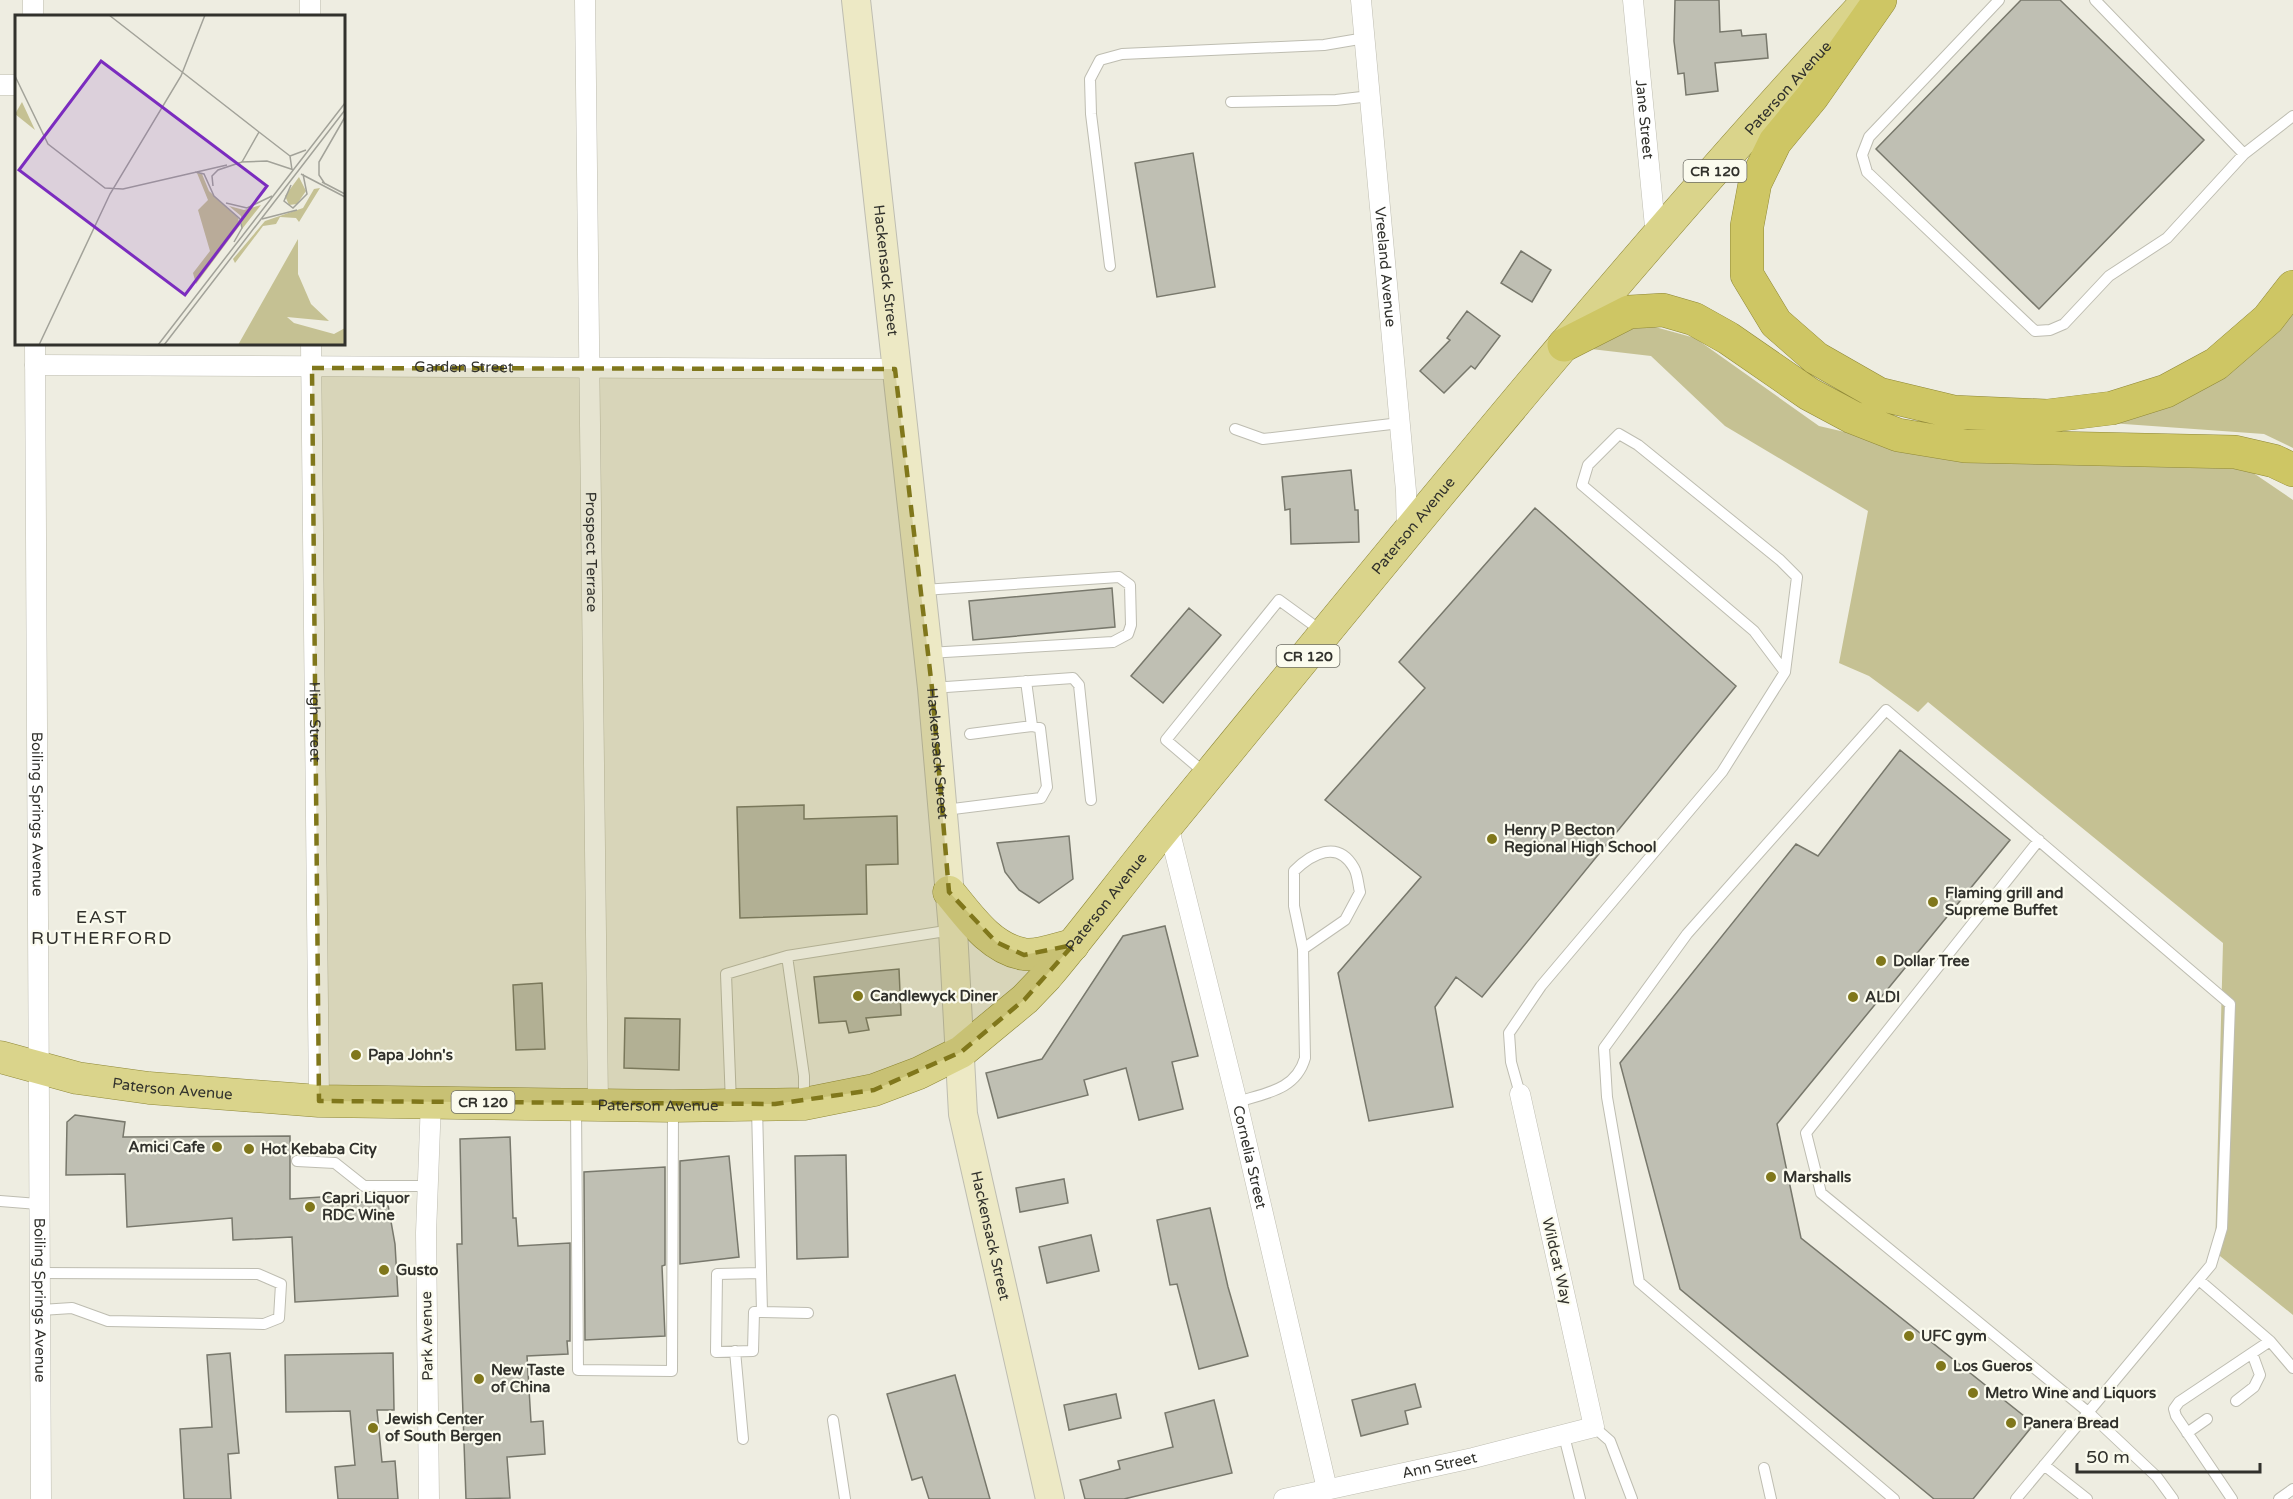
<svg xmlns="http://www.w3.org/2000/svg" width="2293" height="1499" viewBox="0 0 2293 1499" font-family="'Varela Round',sans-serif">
  <rect width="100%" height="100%" fill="#eeede1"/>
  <!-- green -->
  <path fill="#c5c193" d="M 2293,305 L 2293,448 L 2264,434 L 2096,422 Z
    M 1637,322 L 1695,338 L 1819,426 L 1931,452 L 2246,468 L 2293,500 L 2293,1315 L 2215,1252 L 2223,943 L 1928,702 L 1918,712 L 1869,676 L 1839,663 L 1868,511 L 1725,426 L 1651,356 L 1591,349 Z"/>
  <!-- building -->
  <path fill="#bfbfb3" stroke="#78786c" stroke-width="1.5" d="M 1675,0 L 1719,0 L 1720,32 L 1741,30 L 1742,36 L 1766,34 L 1768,58 L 1715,63 L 1718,91 L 1686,95 L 1684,73 L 1678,74 L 1674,41 Z
    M 2021,0 L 2060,0 L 2204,140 L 2039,309 L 1876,149 Z
    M 1193,153 L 1215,287 L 1157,297 L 1135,163 Z
    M 1521,251 L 1551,270 L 1532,302 L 1501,283 Z
    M 1467,311 L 1500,336 L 1475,369 L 1471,366 L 1444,393 L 1420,371 L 1450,340 L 1447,338 Z
    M 1351,470 L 1355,510 L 1358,510 L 1359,542 L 1291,544 L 1290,509 L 1285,510 L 1282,477 Z
    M 1535,508 L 1736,686 L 1482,997 L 1456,977 L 1435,1007 L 1453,1107 L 1369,1121 L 1338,973 L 1421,877 L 1325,800 L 1425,688 L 1399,662 Z
    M 1112,588 L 1115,627 L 973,640 L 969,601 Z
    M 1189,608 L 1221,635 L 1163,703 L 1131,676 Z
    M 1900,750 L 2010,840 L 1777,1124 L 1801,1238 L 2034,1424 L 1973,1499 L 1934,1499 L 1680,1289 L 1620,1063 L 1796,844 L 1818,856 Z
    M 804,805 L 804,819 L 897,816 L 898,864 L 866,865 L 867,914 L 740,918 L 737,807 Z
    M 1069,836 L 1073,879 L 1039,903 L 1019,890 L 1005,872 L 997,843 Z
    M 1165,926 L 1198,1056 L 1172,1062 L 1183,1109 L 1139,1120 L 1126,1068 L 1084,1080 L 1088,1095 L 998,1118 L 986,1073 L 1042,1059 L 1123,936 Z
    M 899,969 L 901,1015 L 866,1018 L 869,1030 L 849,1033 L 846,1021 L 819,1023 L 814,977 Z
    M 542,983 L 545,1049 L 516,1050 L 513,985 Z
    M 625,1018 L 680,1019 L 679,1070 L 624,1068 Z
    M 75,1115 L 125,1122 L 123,1137 L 290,1136 L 290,1199 L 337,1196 L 338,1205 L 387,1199 L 395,1244 L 398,1296 L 295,1302 L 292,1237 L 233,1240 L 232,1218 L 127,1227 L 125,1174 L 66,1175 L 67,1122 Z
    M 510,1137 L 513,1218 L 516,1218 L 518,1246 L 570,1243 L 570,1341 L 567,1341 L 568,1354 L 527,1356 L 531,1422 L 543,1421 L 545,1454 L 507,1457 L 510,1498 L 466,1499 L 457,1244 L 462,1244 L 460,1139 Z
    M 846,1155 L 848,1257 L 797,1259 L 795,1156 Z
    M 729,1156 L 739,1257 L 680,1264 L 680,1161 Z
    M 665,1167 L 665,1265 L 662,1266 L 665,1336 L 585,1340 L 584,1172 Z
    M 1064,1179 L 1068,1203 L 1020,1212 L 1016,1188 Z
    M 1210,1208 L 1228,1287 L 1248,1356 L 1199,1369 L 1177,1284 L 1170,1285 L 1157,1220 Z
    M 1091,1235 L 1099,1271 L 1047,1283 L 1039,1247 Z
    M 230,1353 L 239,1453 L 228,1454 L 231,1499 L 184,1499 L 180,1429 L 212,1427 L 207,1355 Z
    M 393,1353 L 394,1410 L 377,1410 L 382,1462 L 395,1461 L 398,1499 L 338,1499 L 335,1467 L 355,1465 L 350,1411 L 286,1412 L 285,1355 Z
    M 955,1375 L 990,1499 L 929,1499 L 922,1477 L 912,1480 L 887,1394 Z
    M 1415,1384 L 1421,1407 L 1405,1411 L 1408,1424 L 1361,1436 L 1352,1400 Z
    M 1116,1394 L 1121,1418 L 1069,1430 L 1064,1405 Z
    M 1214,1400 L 1232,1473 L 1124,1499 L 1085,1499 L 1080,1480 L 1120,1469 L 1118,1461 L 1173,1447 L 1165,1413 Z"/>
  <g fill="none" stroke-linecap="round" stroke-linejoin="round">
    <!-- service casing -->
    <g stroke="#bebdb1" stroke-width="12">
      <path id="service" d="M 1999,0 L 1869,137 L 1862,155 L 1867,172 L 2035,331 L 2050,330 L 2064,324 L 2109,276 L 2167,238 L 2244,154 L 2095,0
        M 1231,102 L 1336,100 L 1370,96
        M 2244,154 L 2293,116
        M 1110,266 L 1091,114 L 1090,79 L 1100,60 L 1122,54 L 1324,45 L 1365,38
        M 1235,429 L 1263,439 L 1400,423
        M 923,590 L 1119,577 L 1130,585 L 1131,625 L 1128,634 L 1113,642 L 928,653
        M 1026,681 L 1032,726
        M 932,688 L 1073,678 L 1079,685 L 1091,800
        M 1206,774 L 1166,740 L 1279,600 L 1323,632
        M 945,810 L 1041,798 L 1047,787 L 1040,728 L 1032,726 L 970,734
        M 2039,840 L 1806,1133 L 1821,1193 L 2088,1412 L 2157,1477 L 2173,1499
        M 787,956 L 952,930
        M 1520,1094 L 1511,1062 L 1509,1033 L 1541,986 L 1722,772 L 1785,672 L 1754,631 L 1582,485 L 1588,465 L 1619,434 L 1638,445 L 1780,560 L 1797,577 L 1785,672
        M 1237,1102 C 1266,1093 1296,1090 1305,1058 L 1303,949 L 1294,906 L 1294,871 C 1311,854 1338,839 1354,868 C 1358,875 1358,885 1360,892 L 1345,920 L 1303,949
        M 731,1103 L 726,974 L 787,956 L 804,1076 L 804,1100
        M 576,1106 L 578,1370 L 672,1371 L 673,1109
        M 757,1108 L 762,1312 L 754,1312 L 753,1351 L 716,1352 L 717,1274 L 761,1273
        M 297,1161 L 335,1163 L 364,1186 L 428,1186
        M 0,1201 L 38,1204
        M 41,1273 L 258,1274 L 281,1284 L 279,1318 L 264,1324 L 108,1321 L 72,1308 L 41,1310
        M 2199,1280 L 2270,1341 L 2293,1368
        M 762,1312 L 808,1313
        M 735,1351 L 743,1439
        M 2236,1401 L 2254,1387 L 2260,1375 L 2252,1353
        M 833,1420 L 845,1499
        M 1594,1427 L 1610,1441 L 1632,1499
        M 2187,1433 L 2207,1419
        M 1564,1436 L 1580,1499
        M 2044,1465 L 2087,1499
        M 1764,1468 L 1771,1499
        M 1894,1499 L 1639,1282 L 1607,1097 L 1604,1048 L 1687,934 L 1886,710 L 2230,1004 L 2222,1228 L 2211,1265 L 2016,1499
        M 2232,1499 L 2176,1416 L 2174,1409 L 2179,1402 L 2270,1341
        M 2279,1499 L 2293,1489"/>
    </g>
    <!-- minor casing -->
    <g stroke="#bebdb1" stroke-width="21">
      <g id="minor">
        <path d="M 310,0 L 310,16"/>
        <path id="s1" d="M 585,0 L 598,1104"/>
        <path id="s2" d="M 1361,0 L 1406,491 L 1407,535"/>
        <path id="s3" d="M 1633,0 L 1656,237"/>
        <path d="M 33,16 L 33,0"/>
        <path d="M 0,85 L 16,85"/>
        <path id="s4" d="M 35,344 L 41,1499"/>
        <path id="s5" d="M 311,344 L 319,1101"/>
        <path id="s6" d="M 35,365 L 895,369"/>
        <path id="s7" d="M 1168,825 L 1237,1102 L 1327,1489"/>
        <path d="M 429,1499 L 426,1233 L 431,1101"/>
        <path id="s8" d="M 1284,1499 L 1473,1458 L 1594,1427 L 1520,1094"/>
      </g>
    </g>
    <!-- secondary casing -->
    <g stroke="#bebdb1" stroke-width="30">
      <g id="secondary">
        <path id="s9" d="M 856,0 L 932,688 L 953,930 L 963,1114 L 1050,1499"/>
      </g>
    </g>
    <!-- primary casing -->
    <g stroke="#8f8838" stroke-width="33">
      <g id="primary">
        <path d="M 949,892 C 969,916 990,948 1023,954 C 1036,957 1059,948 1073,945"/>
        <path id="s10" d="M 0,1057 L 77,1078 L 149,1088 L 319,1101 L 673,1106 L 804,1104 L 874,1090 L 919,1073 L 961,1052 L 1025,999 L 1047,976 C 1089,926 1128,873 1170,822 C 1395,548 1618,270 1860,9"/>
      </g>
    </g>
    <!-- trunk casing -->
    <g stroke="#8f8838" stroke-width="34">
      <path id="trunk" d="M 1880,0 L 1812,97 L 1775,142 L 1755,183 L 1747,226 L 1747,275 L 1776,323 L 1816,358 L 1879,394 L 1954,412 L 2047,416 L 2112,408 L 2166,391 L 2216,364 L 2268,319 L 2293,287
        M 1564,345 L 1629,312 L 1663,310 L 1694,319 L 1728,338 L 1809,394 L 1852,417 L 1898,435 L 1965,446 L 2235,452 L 2274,461 L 2293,470"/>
    </g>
    <!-- service -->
    <use href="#service" stroke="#fff" stroke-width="10"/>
    <!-- minor -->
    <use href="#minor" stroke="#fff" stroke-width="20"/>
    <!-- secondary -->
    <use href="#secondary" stroke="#ede9c5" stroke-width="28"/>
    <!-- primary -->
    <use href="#primary" stroke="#dad48b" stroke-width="32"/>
    <!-- trunk -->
    <use href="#trunk" stroke="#cec664" stroke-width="33"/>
  </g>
  <!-- marked area -->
  <path fill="#80771b" fill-opacity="0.2" stroke="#80771b" stroke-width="4.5" stroke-dasharray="12 8" stroke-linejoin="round" d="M 312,368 L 895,369 L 932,688 L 949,892 L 996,942 L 1024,955 L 1073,945 L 1025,999 L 961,1052 L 874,1090 L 775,1104 L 319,1101 Z"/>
  <!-- markers -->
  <g fill="#80771b" stroke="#fbfbee" stroke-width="2">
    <circle cx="1492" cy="839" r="6"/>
    <circle cx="1933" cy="902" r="6"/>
    <circle cx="1881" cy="961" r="6"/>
    <circle cx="858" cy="996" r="6"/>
    <circle cx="1853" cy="997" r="6"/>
    <circle cx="356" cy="1055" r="6"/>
    <circle cx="217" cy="1147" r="6"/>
    <circle cx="249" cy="1149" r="6"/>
    <circle cx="1771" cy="1177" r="6"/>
    <circle cx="310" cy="1207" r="6"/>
    <circle cx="384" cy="1270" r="6"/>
    <circle cx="1909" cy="1336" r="6"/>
    <circle cx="1941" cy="1366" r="6"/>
    <circle cx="479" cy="1379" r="6"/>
    <circle cx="1973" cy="1393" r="6"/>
    <circle cx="2011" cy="1423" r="6"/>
    <circle cx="373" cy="1428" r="6"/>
  </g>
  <g text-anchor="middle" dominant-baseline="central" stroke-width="4.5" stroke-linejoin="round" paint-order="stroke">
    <!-- shield labels -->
    <g fill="#fbfbee" stroke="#6e6e66" stroke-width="1.5">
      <rect x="1683.5" y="160" width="63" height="22" rx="4.5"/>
      <rect x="1276.5" y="645" width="63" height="22" rx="4.5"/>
      <rect x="451.5" y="1091" width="63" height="22" rx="4.5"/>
    </g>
    <g font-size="14" font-weight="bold" fill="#31312c">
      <text x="1715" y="171">CR 120</text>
      <text x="1308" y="656">CR 120</text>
      <text x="483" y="1102">CR 120</text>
    </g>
    <!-- street labels -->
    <g font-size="15" fill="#31312c" stroke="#fbfbee">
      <text stroke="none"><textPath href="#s10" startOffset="2246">Paterson Avenue</textPath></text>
      <text stroke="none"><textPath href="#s3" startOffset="120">Jane Street</textPath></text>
      <text stroke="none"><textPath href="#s2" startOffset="268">Vreeland Avenue</textPath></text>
      <text stroke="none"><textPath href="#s9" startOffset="272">Hackensack Street</textPath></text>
      <text stroke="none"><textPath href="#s6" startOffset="429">Garden Street</textPath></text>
      <text stroke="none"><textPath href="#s10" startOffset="1670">Paterson Avenue</textPath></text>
      <text stroke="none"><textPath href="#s1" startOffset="552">Prospect Terrace</textPath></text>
      <text stroke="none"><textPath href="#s5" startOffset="378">High Street</textPath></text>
      <text stroke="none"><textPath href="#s9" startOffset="758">Hackensack Street</textPath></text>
      <text stroke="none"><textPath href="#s4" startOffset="470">Boiling Springs Avenue</textPath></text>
      <text stroke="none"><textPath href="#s10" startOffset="1184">Paterson Avenue</textPath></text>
      <text stroke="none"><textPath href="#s10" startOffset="176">Paterson Avenue</textPath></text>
      <text stroke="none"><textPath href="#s10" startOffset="662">Paterson Avenue</textPath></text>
      <text stroke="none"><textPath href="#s7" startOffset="342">Cornelia Street</textPath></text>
      <text stroke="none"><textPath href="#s9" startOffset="1244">Hackensack Street</textPath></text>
      <text transform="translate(1557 1261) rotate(77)">Wildcat Way</text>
      <text stroke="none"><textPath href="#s4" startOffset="956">Boiling Springs Avenue</textPath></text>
      <text transform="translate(427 1336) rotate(-91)">Park Avenue</text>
      <text stroke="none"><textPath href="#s8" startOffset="159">Ann Street</textPath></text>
    </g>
    <!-- poi labels -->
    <g font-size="15" font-weight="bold" fill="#31312c" stroke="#fbfbee" text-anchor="start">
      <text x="1504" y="830">Henry P Becton<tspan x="1504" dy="17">Regional High School</tspan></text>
      <text x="1945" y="893">Flaming grill and<tspan x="1945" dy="17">Supreme Buffet</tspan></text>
      <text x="1893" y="961">Dollar Tree</text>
      <text x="870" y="996">Candlewyck Diner</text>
      <text x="1865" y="997">ALDI</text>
      <text x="368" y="1055">Papa John's</text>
      <text x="205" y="1147" text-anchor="end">Amici Cafe</text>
      <text x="261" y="1149">Hot Kebaba City</text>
      <text x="1783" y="1177">Marshalls</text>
      <text x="322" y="1198">Capri Liquor<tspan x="322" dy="17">RDC Wine</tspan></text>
      <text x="396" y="1270">Gusto</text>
      <text x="1921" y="1336">UFC gym</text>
      <text x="1953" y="1366">Los Gueros</text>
      <text x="491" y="1370">New Taste<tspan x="491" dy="17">of China</tspan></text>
      <text x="1985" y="1393">Metro Wine and Liquors</text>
      <text x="385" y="1419">Jewish Center<tspan x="385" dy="17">of South Bergen</tspan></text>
      <text x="2023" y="1423">Panera Bread</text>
    </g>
    <!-- quarter labels -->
    <g font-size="18" letter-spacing="1.5" fill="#31312c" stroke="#fbfbee">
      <text x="102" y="917">EAST<tspan x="102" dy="21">RUTHERFORD</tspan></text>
    </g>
  </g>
  <!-- overview -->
  <g transform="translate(15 15)">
    <rect width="330" height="330" fill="#eeede1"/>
    <path d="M 7,87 L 20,115 L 0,99 ZM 182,158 L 187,159 L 194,176 L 223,203 L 225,210 L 181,269 L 178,258 L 195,236 L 183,195 L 193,185 ZM 284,162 L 291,176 L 282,189 L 274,190 L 270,181 ZM 305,173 L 284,207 L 281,203 L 265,202 L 261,209 L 248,211 L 220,248 L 218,244 L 250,206 L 288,193 L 299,174 ZM 246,190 L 227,214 L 226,201 L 214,191 L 229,195 ZM 283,224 L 283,259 L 296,289 L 314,306 L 272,302 L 279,308 L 319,319 L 330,313 L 330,330 L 223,330 Z" fill="#c5c193"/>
    <path fill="none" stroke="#a2a299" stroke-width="1.5" d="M 94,0 L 244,117M 0,61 L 33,129 L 90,173 L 108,174 L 212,150M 226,147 L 252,146 L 279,155M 227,147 L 244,117 L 275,141M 277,155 L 275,141 L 291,135M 180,157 L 189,159 L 199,181 L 225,204 L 227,213 L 219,227M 286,159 L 330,182M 307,167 L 330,179M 310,169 L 304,160 L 304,147 L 330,102M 276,170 L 269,186 L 278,193 L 292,179 L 288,159M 198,171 L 197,161 L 203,155 L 227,147M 211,188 L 232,193 L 257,181M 247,204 L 282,195M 24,330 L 95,179 L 166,61 L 190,0M 143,330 L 330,88M 149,330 L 330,95"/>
    <path fill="#7b2cbf" fill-opacity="0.15" stroke="#7b2cbf" stroke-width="3" d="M 86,46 L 252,171 L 170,280 L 4,155 Z"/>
    <rect width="330" height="330" fill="none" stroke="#31312c" stroke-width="3"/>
  </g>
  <!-- scale -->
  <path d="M2077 1463v9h183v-9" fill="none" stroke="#31312c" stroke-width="3"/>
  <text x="2086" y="1463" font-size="18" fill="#31312c" stroke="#fbfbee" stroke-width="4.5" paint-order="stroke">50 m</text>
</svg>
